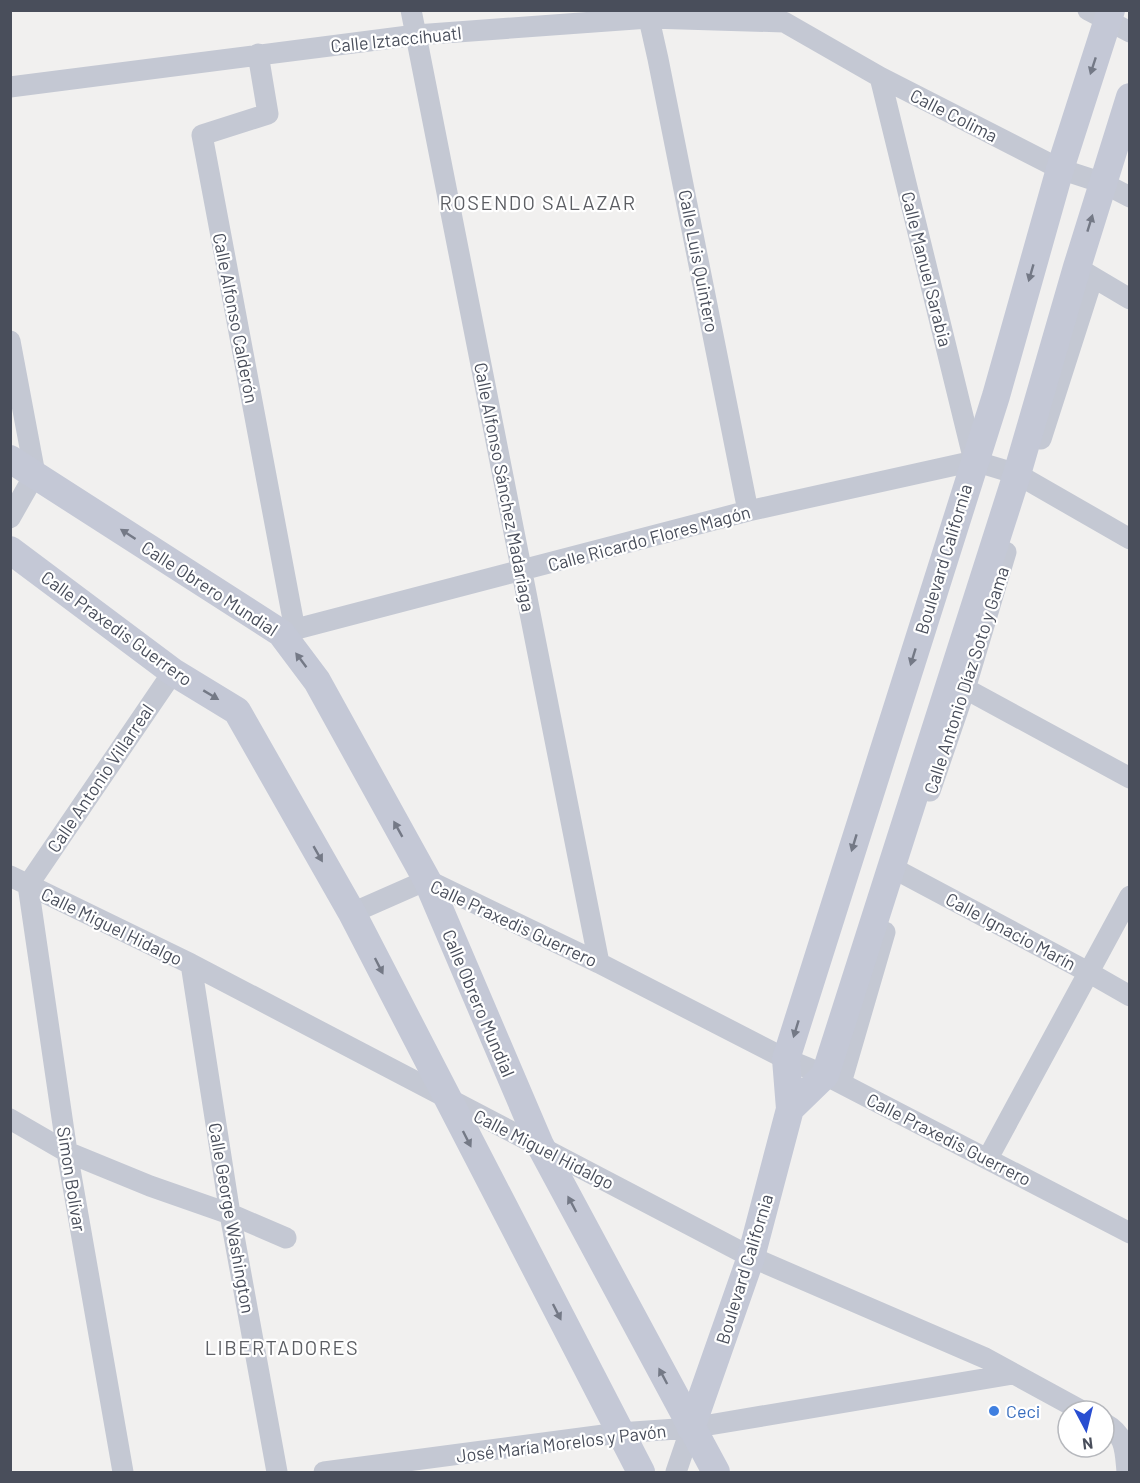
<svg xmlns="http://www.w3.org/2000/svg" width="1140" height="1483" viewBox="0 0 1140 1483" font-family="Barlow,sans-serif">
  <rect width="100%" height="100%" fill="#f1f0ef"/>
  <g fill="none" stroke-linecap="round" stroke-linejoin="round">
    <!-- street -->
    <path stroke="#c4c8d3" stroke-width="21" d="M 411,10 L 599,963
      M 647,10 L 658,59 L 748,511
      M 1088,10 L 1130,32
      M 258,54 L 268,114 L 202,135 L 295,630
      M 880,77 L 974,461
      M 10,87 L 416,35 L 649,18 L 784,22 L 880,77 L 1060,169 L 1103,183 L 1130,197
      M 1081,270 L 1130,299
      M 10,341 L 35,474 L 10,518
      M 1041,439 L 1093,277
      M 281,633 L 748,511 L 974,461 L 1017,474 L 1130,539
      M 955,683 L 1130,778
      M 930,791 L 965,689 L 1006,552
      M 891,867 L 1088,972 L 1130,996
      M 10,876 L 191,964 L 751,1257 L 985,1358 L 1082,1411
      M 352,913 L 427,880 L 599,963 L 786,1059 L 825,1075 L 1130,1233
      M 191,964 L 230,1214 L 277,1472
      M 841,1083 L 885,932
      M 10,1119 L 67,1152 L 150,1186 L 230,1214 L 286,1238
      M 988,1158 L 1130,896
      M 1104,1423 C 1126,1435 1125,1450 1127,1472
      M 123,1472 L 67,1152 L 28,885 L 173,672
      M 324,1472 L 619,1433 L 691,1428 L 1013,1374
      M 676,1472 L 691,1428"/>
    <!-- secondary -->
    <path stroke="#c4c8d6" stroke-width="28" d="M 10,459 L 281,633 L 317,681 L 427,880 L 540,1145 L 716,1472
      M 10,550 L 173,672 L 237,711 L 352,913 L 641,1472
      M 790,1109 L 825,1075 L 1017,474 L 1077,267 L 1130,97
      M 691,1428 L 751,1257 L 790,1109 L 786,1059 L 996,396 L 1060,169 L 1111,10"/>
  </g>
  <!-- one-way arrows -->
  <defs><path id="oneway-solid" d="M-6-.8H1V-3.2L6.5 0L1 3.2V.8H-6Z" transform="scale(1.5)"/></defs>
  <g fill="#747986">
    <use href="#oneway-solid" transform="translate(1093 66) rotate(108)"/>
    <use href="#oneway-solid" transform="translate(1090 223) rotate(-73)"/>
    <use href="#oneway-solid" transform="translate(1031 273) rotate(106)"/>
    <use href="#oneway-solid" transform="translate(128 534) rotate(-147)"/>
    <use href="#oneway-solid" transform="translate(913 657) rotate(107)"/>
    <use href="#oneway-solid" transform="translate(301 660) rotate(-127)"/>
    <use href="#oneway-solid" transform="translate(211 695) rotate(31)"/>
    <use href="#oneway-solid" transform="translate(398 829) rotate(-119)"/>
    <use href="#oneway-solid" transform="translate(854 843) rotate(107)"/>
    <use href="#oneway-solid" transform="translate(318 854) rotate(60)"/>
    <use href="#oneway-solid" transform="translate(379 966) rotate(63)"/>
    <use href="#oneway-solid" transform="translate(796 1029) rotate(107)"/>
    <use href="#oneway-solid" transform="translate(467 1139) rotate(63)"/>
    <use href="#oneway-solid" transform="translate(572 1204) rotate(-118)"/>
    <use href="#oneway-solid" transform="translate(557 1312) rotate(63)"/>
    <use href="#oneway-solid" transform="translate(663 1376) rotate(-118)"/>
  </g>
  <!-- markers -->
  <circle fill="#3f7fe0" stroke="#fff" stroke-width="2" cx="994" cy="1411" r="6"/>
  <g text-anchor="middle" dominant-baseline="central" stroke-width="4.5" stroke-linejoin="round" paint-order="stroke">
    <!-- street labels -->
    <g font-size="18" fill="#494e5b" stroke="#fff">
      <text transform="translate(396 39) rotate(-6)">Calle Iztaccíhuatl</text>
      <text transform="translate(954 115) rotate(27)">Calle Colima</text>
      <text transform="translate(699 261) rotate(79)">Calle Luis Quintero</text>
      <text transform="translate(927 269) rotate(76)">Calle Manuel Sarabia</text>
      <text transform="translate(236 318) rotate(79)">Calle Alfonso Calderón</text>
      <text transform="translate(505 487) rotate(79)">Calle Alfonso Sánchez Madariaga</text>
      <text transform="translate(649 538) rotate(-15)">Calle Ricardo Flores Magón</text>
      <text transform="translate(943 559) rotate(-73)">Boulevard California</text>
      <text transform="translate(210 588) rotate(33)">Calle Obrero Mundial</text>
      <text transform="translate(117 628) rotate(36)">Calle Praxedis Guerrero</text>
      <text transform="translate(966 680) rotate(-72)">Calle Antonio Díaz Soto y Gama</text>
      <text transform="translate(100 778) rotate(-56)">Calle Antonio Villarreal</text>
      <text transform="translate(514 923) rotate(25)">Calle Praxedis Guerrero</text>
      <text transform="translate(112 926) rotate(26)">Calle Miguel Hidalgo</text>
      <text transform="translate(1011 931) rotate(28)">Calle Ignacio Marín</text>
      <text transform="translate(479 1003) rotate(67)">Calle Obrero Mundial</text>
      <text transform="translate(949 1139) rotate(27)">Calle Praxedis Guerrero</text>
      <text transform="translate(544 1149) rotate(27)">Calle Miguel Hidalgo</text>
      <text transform="translate(72 1179) rotate(81)">Simon Bolívar</text>
      <text transform="translate(232 1218) rotate(80)">Calle George Washington</text>
      <text transform="translate(744 1269) rotate(-73)">Boulevard California</text>
      <text transform="translate(561 1443) rotate(-7)">José María Morelos y Pavón</text>
    </g>
    <!-- shop labels -->
    <g font-size="18" fill="#366cbe" stroke="#fff" text-anchor="start">
      <text x="1006" y="1411">Ceci</text>
    </g>
    <!-- neighbourhood labels -->
    <g font-size="20" letter-spacing="1.5" fill="#5c5e63" stroke="#fff">
      <text x="538" y="202">ROSENDO SALAZAR</text>
      <text x="282" y="1347">LIBERTADORES</text>
    </g>
  </g>
  <!-- border -->
  <rect width="1140" height="1483" fill="none" stroke="#494e5b" stroke-width="24"/>
  <!-- north arrow -->
  <g transform="translate(1086 1429) rotate(173)"><circle r="28" fill="#ffffff" stroke="#b6b8bd" stroke-width="1.5"/>
  <path d="M0-4.5L10 22L0 15L-10 22Z" fill="#294ed1"/>
  <text y="-9" font-size="16" font-weight="bold" text-anchor="middle" fill="#494e5b">N</text>
  </g>
</svg>
